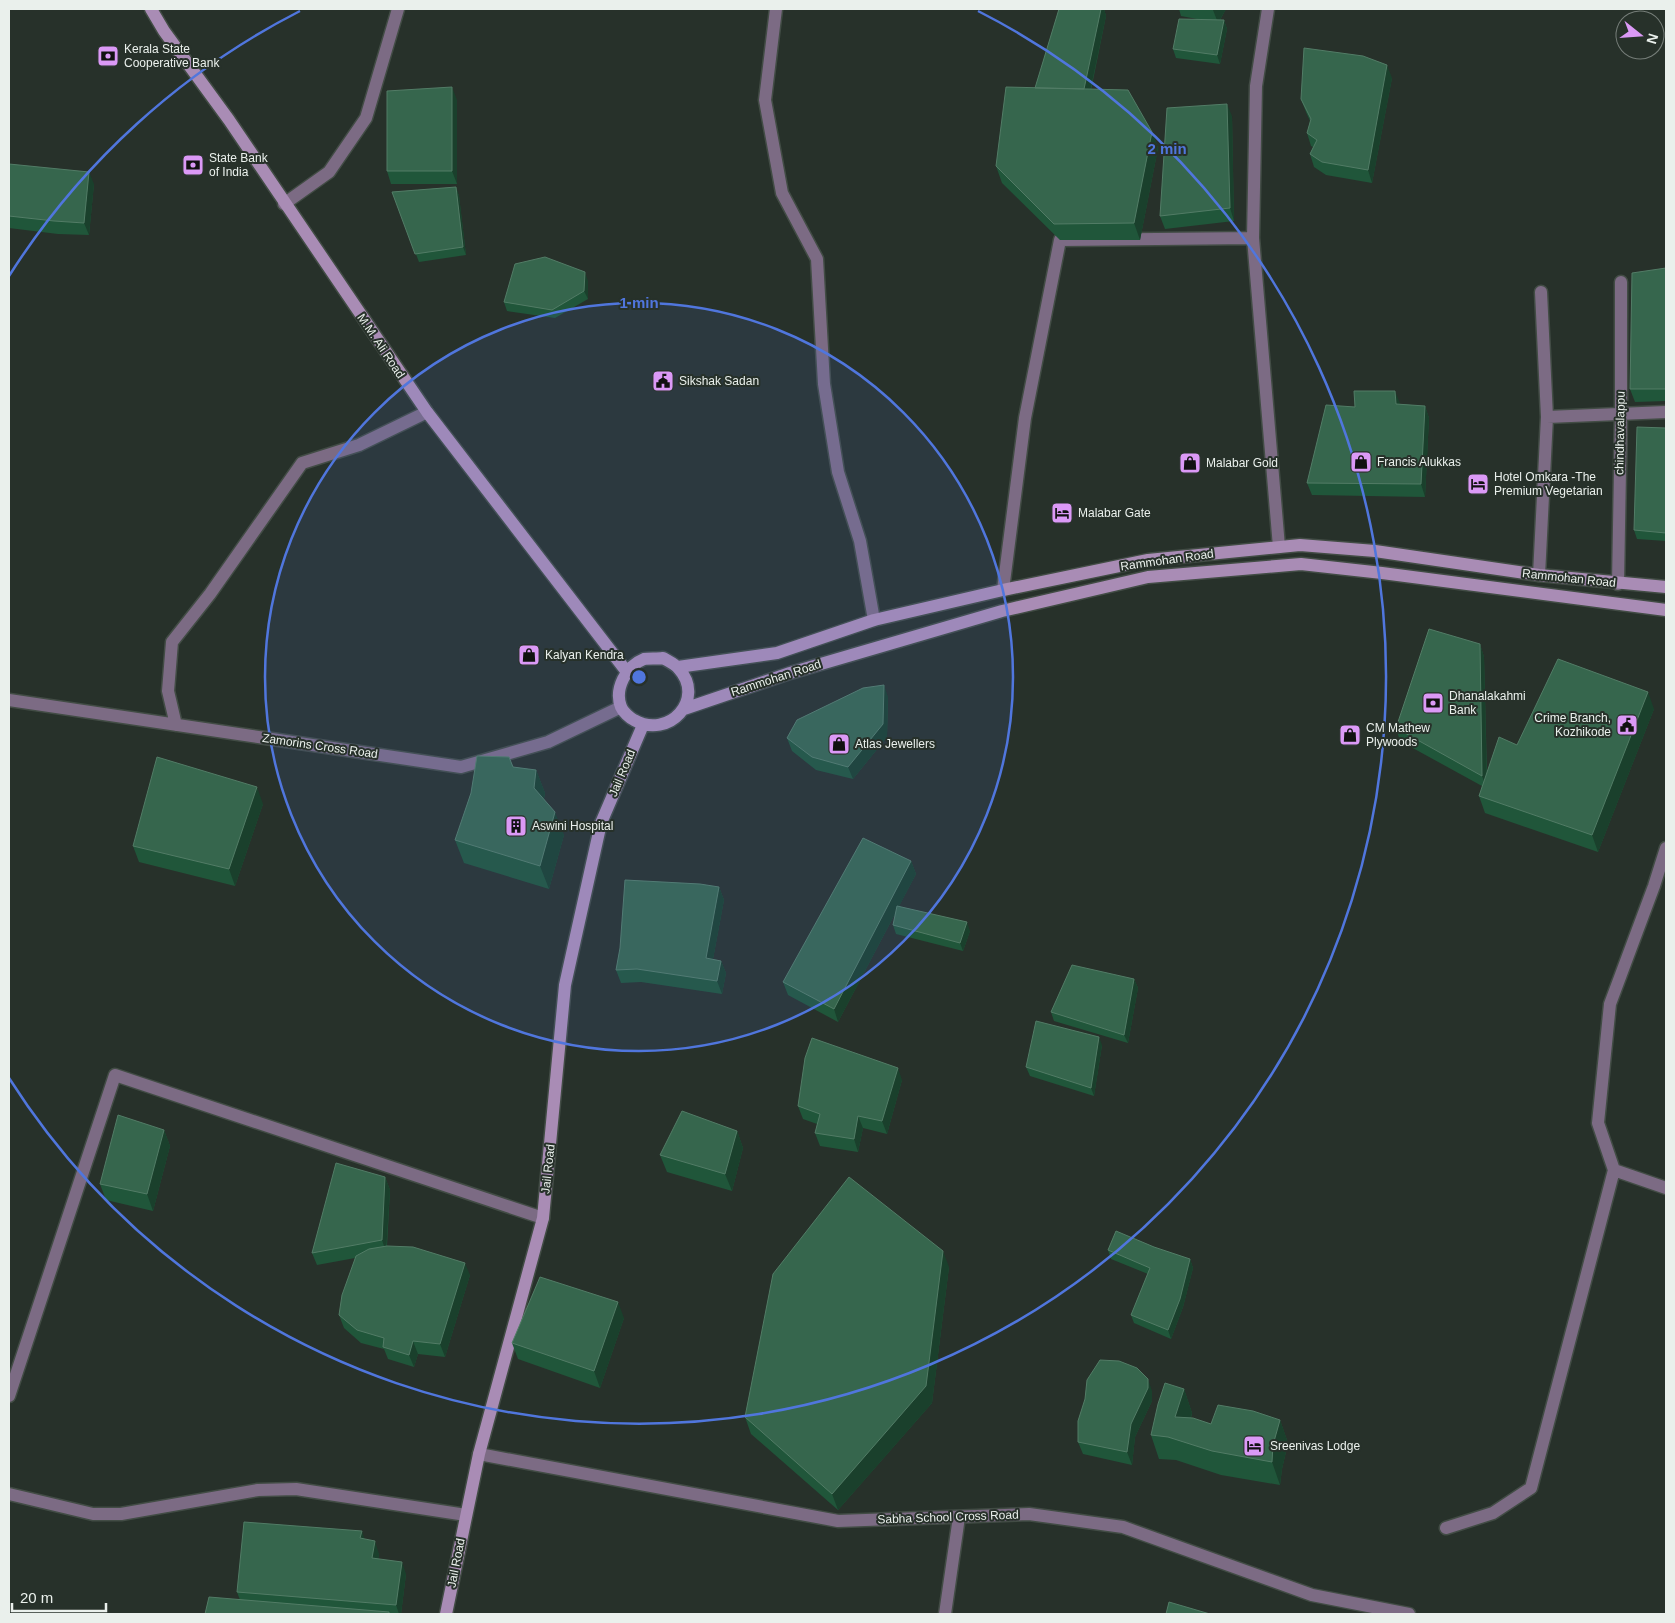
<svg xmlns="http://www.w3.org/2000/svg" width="1675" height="1623" viewBox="0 0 1675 1623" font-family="Helvetica,sans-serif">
  <rect width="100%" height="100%" fill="#27312a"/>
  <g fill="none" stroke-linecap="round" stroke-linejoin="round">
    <!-- street casing -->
    <g stroke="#424c45" stroke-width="15">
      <path id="street" d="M 776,9 L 765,100 L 782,193 L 817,259 L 824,384 L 838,472 L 860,541 L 874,620
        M 284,204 L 329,172 L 366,118 L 398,9
        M 1253,238 L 1279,547
        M 1547,417 L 1666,412
        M 1539,575 L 1547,417 L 1541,292
        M 1618,584 L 1621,413 L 1621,282
        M 1003,590 L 1025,418 L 1060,240 L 1253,238 L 1256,86 L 1268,9
        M 9,700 L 461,767 L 548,742 L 621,707
        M 176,725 L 168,691 L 172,642 L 210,594 L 302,463 L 359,445 L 427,412
        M 1666,848 L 1654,886 L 1610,1004 L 1598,1123 L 1614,1170 L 1666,1188
        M 9,1396 L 115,1075 L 543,1218
        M 479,1454 L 838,1521 L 1029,1514 L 1123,1527 L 1312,1595 L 1409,1614
        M 9,1494 L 93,1514 L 121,1514 L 258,1490 L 296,1489 L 466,1515
        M 1446,1528 L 1493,1513 L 1531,1488 L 1614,1170
        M 945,1614 L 959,1517"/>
    </g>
    <!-- secondary casing -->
    <g stroke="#424c45" stroke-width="15">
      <path id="secondary" d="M 151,9 L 164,31 L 229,120 L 427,412 L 627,672
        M 663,658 C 668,661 675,664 679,669 C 706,699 669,740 634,720 C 630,718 623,712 621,707 C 614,689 626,666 644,659 C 649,658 657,659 663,658 Z
        M 678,667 L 777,653 L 874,620 L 1003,590 L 1148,560 L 1300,545 L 1375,551 L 1539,575 L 1666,587
        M 684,709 L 790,673 L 1002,611 L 1148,577 L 1301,564 L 1382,573 L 1666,610
        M 446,1614 L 479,1454 L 543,1218 L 565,985 L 601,823 L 643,725"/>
    </g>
    <!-- street -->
    <use href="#street" stroke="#7c6b84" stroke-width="12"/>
    <!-- secondary -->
    <use href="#secondary" stroke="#a98cb5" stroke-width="12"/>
  </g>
  <!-- wall -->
  <path fill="#20563a" d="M 1059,9 L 1104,9 L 1106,16 L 1091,90 L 1152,132 L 1158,148 L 1140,240 L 1060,240 L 1002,183 L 996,166 L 1035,88 Z
    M 1179,9 L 1226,9 L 1220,20 L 1224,20 L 1227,29 L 1220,64 L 1176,58 L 1173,49 L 1202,20 L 1181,16 Z
    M 1392,78 L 1372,183 L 1326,175 L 1314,167 L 1310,154 L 1313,147 L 1311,146 L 1307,133 L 1310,121 L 1306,112 L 1301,99 Z
    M 457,100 L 457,184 L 391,184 L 387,171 Z
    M 1232,116 L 1234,221 L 1165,229 L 1160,216 Z
    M 9,164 L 94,184 L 89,235 L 58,234 L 9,228 Z
    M 456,187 L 459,196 L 466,255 L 419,262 L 392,192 Z
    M 1666,268 L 1666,401 L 1635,402 L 1630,389 Z
    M 588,281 L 588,299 L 555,318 L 507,311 L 504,302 Z
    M 1400,404 L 1425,406 L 1429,418 L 1425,497 L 1312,495 L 1307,483 L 1355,407 Z
    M 1666,428 L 1666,541 L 1637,539 L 1634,530 Z
    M 1480,644 L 1484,657 L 1487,773 L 1517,745 L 1654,709 L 1598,852 L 1485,813 L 1479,796 L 1482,786 L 1400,741 L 1396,728 Z
    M 888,697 L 887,737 L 853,779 L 816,770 L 792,751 L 787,738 Z
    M 513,767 L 536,770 L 545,793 L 544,799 L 564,835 L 549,889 L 464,863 L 455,840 Z
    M 263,804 L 235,886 L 139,862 L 133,846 Z
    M 911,861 L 916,874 L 899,906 L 970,931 L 963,951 L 896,934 L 893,925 L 896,912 L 838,1022 L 788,995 L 783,982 Z
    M 719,887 L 724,900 L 713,959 L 721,961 L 726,973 L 722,994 L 641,982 L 621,983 L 616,970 Z
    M 1134,979 L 1138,988 L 1128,1043 L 1054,1021 L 1051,1012 Z
    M 1102,1045 L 1094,1096 L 1030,1076 L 1026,1067 Z
    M 902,1080 L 887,1134 L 863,1128 L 858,1152 L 820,1146 L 815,1133 L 817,1124 L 803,1119 L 798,1106 Z
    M 164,1130 L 170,1146 L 153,1211 L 106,1200 L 100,1184 Z
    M 737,1131 L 743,1148 L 732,1191 L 667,1172 L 660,1155 Z
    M 385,1177 L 390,1190 L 387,1246 L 470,1275 L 445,1357 L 418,1354 L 414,1367 L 388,1359 L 384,1349 L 361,1343 L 344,1328 L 339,1315 L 355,1258 L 317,1265 L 312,1253 Z
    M 1154,1247 L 1190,1259 L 1193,1268 L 1183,1307 L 1171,1339 L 1134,1323 L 1131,1315 L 1148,1274 L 1111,1259 L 1108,1250 Z
    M 949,1267 L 932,1403 L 838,1510 L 751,1434 L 745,1417 Z
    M 624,1318 L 600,1388 L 518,1359 L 512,1343 Z
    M 1184,1389 L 1192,1413 L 1191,1418 L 1211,1424 L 1280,1420 L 1288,1443 L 1282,1469 L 1280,1485 L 1221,1475 L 1176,1460 L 1159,1459 L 1151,1435 Z
    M 1152,1391 L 1152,1401 L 1135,1437 L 1132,1465 L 1083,1454 L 1078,1442 Z
    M 365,1539 L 379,1554 L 378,1559 L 406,1574 L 401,1614 L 205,1614 L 240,1600 L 237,1592 Z"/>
  <!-- shaded-wall -->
  <path fill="#1a402c" d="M 1101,9 L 1104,9 L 1106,16 L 1087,106 L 1083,93 Z
    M 1214,9 L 1226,9 L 1218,23 L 1213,10 Z
    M 1224,20 L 1227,29 L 1220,64 L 1217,55 Z
    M 1387,65 L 1392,78 L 1372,183 L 1368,170 Z
    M 452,87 L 457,100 L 457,184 L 452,171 Z
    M 1227,104 L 1232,116 L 1234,221 L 1230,208 Z
    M 1152,132 L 1158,148 L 1140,240 L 1134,223 Z
    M 89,172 L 94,184 L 89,235 L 84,223 Z
    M 456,187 L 459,196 L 466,255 L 463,247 Z
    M 585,272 L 588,281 L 588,299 L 584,291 Z
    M 1395,391 L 1400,403 L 1400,416 L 1396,404 Z
    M 1425,406 L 1429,418 L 1425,497 L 1421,484 Z
    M 1480,644 L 1484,657 L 1487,789 L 1482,776 Z
    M 884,685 L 888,697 L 887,737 L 853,779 L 848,767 Z
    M 1648,692 L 1654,709 L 1598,852 L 1592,835 Z
    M 536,770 L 545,793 L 542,811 L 534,788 Z
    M 257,787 L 263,804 L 235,886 L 229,869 Z
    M 555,812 L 564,835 L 549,889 L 540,866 Z
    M 911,861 L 916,874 L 838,1022 L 834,1009 Z
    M 719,887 L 724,900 L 711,970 L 706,958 Z
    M 967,922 L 970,931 L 963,951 L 960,943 Z
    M 721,961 L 726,973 L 722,994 L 717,981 Z
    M 1134,979 L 1138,988 L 1128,1043 L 1124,1035 Z
    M 1099,1037 L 1102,1045 L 1094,1096 L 1091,1088 Z
    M 898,1068 L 902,1080 L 887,1134 L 882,1121 Z
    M 858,1116 L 863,1128 L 858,1152 L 854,1139 Z
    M 164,1130 L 170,1146 L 153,1211 L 147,1194 Z
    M 737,1131 L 743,1148 L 732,1191 L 725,1174 Z
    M 385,1177 L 390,1190 L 386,1252 L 382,1240 Z
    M 943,1251 L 949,1267 L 932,1403 L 838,1510 L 832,1494 Z
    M 1190,1259 L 1193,1268 L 1183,1307 L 1171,1339 L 1168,1330 Z
    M 465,1263 L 470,1275 L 445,1357 L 440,1344 Z
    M 618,1302 L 624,1318 L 600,1388 L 594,1371 Z
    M 413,1341 L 418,1354 L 414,1367 L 409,1355 Z
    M 1148,1379 L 1152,1391 L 1152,1401 L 1135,1437 L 1132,1465 L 1127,1452 L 1131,1424 Z
    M 1184,1389 L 1192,1413 L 1183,1440 L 1175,1417 Z
    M 1280,1420 L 1288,1443 L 1282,1469 L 1280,1485 L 1272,1462 L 1273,1445 Z
    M 362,1531 L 366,1544 L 360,1538 Z
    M 375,1541 L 379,1554 L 377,1570 L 372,1558 Z
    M 402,1562 L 406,1574 L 401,1614 L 399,1614 L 396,1605 Z"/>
  <!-- building -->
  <path fill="#36664d" stroke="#527c66" d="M 1059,9 L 1101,9 L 1084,89 L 1035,88 Z
    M 1179,19 L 1224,20 L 1217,55 L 1173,49 Z
    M 1304,48 L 1363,56 L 1387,65 L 1368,170 L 1322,162 L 1310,154 L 1317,140 L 1307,133 L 1311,119 L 1301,99 Z
    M 452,87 L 452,171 L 387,171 L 387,91 Z
    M 1006,87 L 1128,90 L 1152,132 L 1134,223 L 1054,224 L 996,166 Z
    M 1227,104 L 1230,208 L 1160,216 L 1167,108 Z
    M 9,164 L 89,172 L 84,223 L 54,221 L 9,216 Z
    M 456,187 L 463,247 L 415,254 L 392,192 Z
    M 545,257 L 585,272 L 584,291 L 552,310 L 504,302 L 515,264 Z
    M 1666,268 L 1666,389 L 1630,389 L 1632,273 Z
    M 1354,391 L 1395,391 L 1396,404 L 1425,406 L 1421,484 L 1307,483 L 1326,405 L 1355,407 Z
    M 1637,427 L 1666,428 L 1666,533 L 1634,530 Z
    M 1429,629 L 1480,644 L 1482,776 L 1396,728 Z
    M 1558,659 L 1648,692 L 1592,835 L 1479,796 L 1499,737 L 1517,745 Z
    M 884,685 L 883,724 L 848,767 L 812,757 L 787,738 L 797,720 L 863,688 Z
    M 477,756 L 509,757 L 513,767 L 536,770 L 534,788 L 555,812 L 540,866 L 455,840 L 471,793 Z
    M 157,757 L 257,787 L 229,869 L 133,846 Z
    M 863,838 L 911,861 L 834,1009 L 783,982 Z
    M 625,880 L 700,884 L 719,887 L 706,958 L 721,961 L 717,981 L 637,969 L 616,970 L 620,948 Z
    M 897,906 L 967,922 L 960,943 L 893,925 Z
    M 1072,965 L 1134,979 L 1124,1035 L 1051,1012 Z
    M 1036,1021 L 1099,1037 L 1091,1088 L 1026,1067 Z
    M 812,1038 L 898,1068 L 882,1121 L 858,1116 L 854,1139 L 815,1133 L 820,1114 L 798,1106 L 805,1058 Z
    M 682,1111 L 737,1131 L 725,1174 L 660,1155 Z
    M 118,1115 L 164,1130 L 147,1194 L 100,1184 Z
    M 336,1163 L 385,1177 L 382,1240 L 312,1253 Z
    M 849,1177 L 943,1251 L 926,1386 L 832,1494 L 745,1417 L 773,1274 Z
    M 1116,1231 L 1154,1247 L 1190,1259 L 1180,1299 L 1168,1330 L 1131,1315 L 1150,1268 L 1108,1250 Z
    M 387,1246 L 413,1247 L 465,1263 L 440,1344 L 413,1341 L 409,1355 L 383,1347 L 384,1338 L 357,1330 L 339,1315 L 342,1295 L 356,1256 L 369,1249 Z
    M 540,1277 L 618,1302 L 594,1371 L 512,1343 Z
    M 1100,1360 L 1119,1361 L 1137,1368 L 1148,1379 L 1148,1388 L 1131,1424 L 1127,1452 L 1078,1442 L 1078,1421 L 1085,1399 L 1087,1380 Z
    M 1165,1383 L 1184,1389 L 1175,1417 L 1193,1418 L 1211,1424 L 1218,1405 L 1253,1411 L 1280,1420 L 1273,1445 L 1272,1462 L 1212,1451 L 1168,1437 L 1151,1435 L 1158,1404 Z
    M 244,1522 L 362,1531 L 360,1538 L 375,1541 L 372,1558 L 402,1562 L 396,1605 L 237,1592 Z
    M 209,1597 L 389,1612 L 389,1614 L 205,1614 Z
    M 1169,1602 L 1210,1614 L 1166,1614 Z"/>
  <!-- distance rings -->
  <circle cx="639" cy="677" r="374" fill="#5076dd" fill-opacity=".12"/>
  <g fill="none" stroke="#5076dd" stroke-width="2.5">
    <circle cx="639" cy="677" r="374"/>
    <path d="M9 276A747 747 0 0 1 300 11M978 11A747 747 0 1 1 9 1078"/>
  </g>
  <!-- icons -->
  <defs>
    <g id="bank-square" transform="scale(1.125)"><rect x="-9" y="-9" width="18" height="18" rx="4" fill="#db99f6" stroke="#27312a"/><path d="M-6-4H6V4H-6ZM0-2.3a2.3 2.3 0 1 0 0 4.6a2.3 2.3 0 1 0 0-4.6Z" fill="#111"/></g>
    <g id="civic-square" transform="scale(1.125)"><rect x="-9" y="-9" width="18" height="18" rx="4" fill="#db99f6" stroke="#27312a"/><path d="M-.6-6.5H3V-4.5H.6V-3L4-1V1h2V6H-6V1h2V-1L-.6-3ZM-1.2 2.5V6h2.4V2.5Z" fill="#111"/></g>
    <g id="shop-square" transform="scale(1.125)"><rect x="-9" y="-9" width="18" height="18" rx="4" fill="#db99f6" stroke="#27312a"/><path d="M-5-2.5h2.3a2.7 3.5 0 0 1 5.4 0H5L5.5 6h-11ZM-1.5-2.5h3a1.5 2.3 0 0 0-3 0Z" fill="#111"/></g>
    <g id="hotel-square" transform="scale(1.125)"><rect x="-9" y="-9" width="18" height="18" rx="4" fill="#db99f6" stroke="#27312a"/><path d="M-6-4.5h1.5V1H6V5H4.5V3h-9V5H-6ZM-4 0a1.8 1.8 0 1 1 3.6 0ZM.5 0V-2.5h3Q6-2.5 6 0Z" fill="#111"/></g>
    <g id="building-square" transform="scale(1.125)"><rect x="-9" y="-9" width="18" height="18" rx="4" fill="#db99f6" stroke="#27312a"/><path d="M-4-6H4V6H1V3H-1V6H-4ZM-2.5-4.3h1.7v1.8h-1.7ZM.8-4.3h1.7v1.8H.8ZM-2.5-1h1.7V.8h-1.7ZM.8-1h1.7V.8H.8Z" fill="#111"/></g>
  </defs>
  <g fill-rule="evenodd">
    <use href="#bank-square" x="108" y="56"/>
    <use href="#bank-square" x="193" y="165"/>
    <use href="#civic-square" x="663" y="381"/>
    <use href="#shop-square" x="1361" y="462"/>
    <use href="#shop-square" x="1190" y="463"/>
    <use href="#hotel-square" x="1478" y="484"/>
    <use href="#hotel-square" x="1062" y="513"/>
    <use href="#shop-square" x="529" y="655"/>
    <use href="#bank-square" x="1433" y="703"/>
    <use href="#civic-square" x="1627" y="725"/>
    <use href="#shop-square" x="1350" y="735"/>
    <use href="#shop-square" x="839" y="744"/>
    <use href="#building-square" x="516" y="826"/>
    <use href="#hotel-square" x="1254" y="1446"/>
  </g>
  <g text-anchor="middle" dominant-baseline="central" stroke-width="4" stroke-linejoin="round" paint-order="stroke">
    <!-- poi labels -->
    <g font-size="12" fill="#eaf0ec" stroke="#27312a" text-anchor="start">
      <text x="124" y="49">Kerala State<tspan x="124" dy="14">Cooperative Bank</tspan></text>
      <text x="209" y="158">State Bank<tspan x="209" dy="14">of India</tspan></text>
      <text x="679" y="381">Sikshak Sadan</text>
      <text x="1377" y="462">Francis Alukkas</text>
      <text x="1206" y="463">Malabar Gold</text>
      <text x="1494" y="477">Hotel Omkara -The<tspan x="1494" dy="14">Premium Vegetarian</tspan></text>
      <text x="1078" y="513">Malabar Gate</text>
      <text x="545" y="655">Kalyan Kendra</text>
      <text x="1449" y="696">Dhanalakahmi<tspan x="1449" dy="14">Bank</tspan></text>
      <text x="1611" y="718" text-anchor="end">Crime Branch,<tspan x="1611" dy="14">Kozhikode</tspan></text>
      <text x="1366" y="728">CM Mathew<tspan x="1366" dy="14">Plywoods</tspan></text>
      <text x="855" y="744">Atlas Jewellers</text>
      <text x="532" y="826">Aswini Hospital</text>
      <text x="1270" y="1446">Sreenivas Lodge</text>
    </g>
    <!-- street labels -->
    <g font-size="12" fill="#eaf0ec" stroke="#27312a">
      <text transform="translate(381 346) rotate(56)">M.M. Ali Road</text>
      <text transform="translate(1620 433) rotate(-89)">chindhavalappu</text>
      <text transform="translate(1167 560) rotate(-8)">Rammohan Road</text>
      <text transform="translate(1569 578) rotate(6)">Rammohan Road</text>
      <text transform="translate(776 678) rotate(-18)">Rammohan Road</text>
      <text transform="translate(320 746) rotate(8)">Zamorins Cross Road</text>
      <text transform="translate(622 773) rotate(-67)">Jail Road</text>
      <text transform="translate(548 1169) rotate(-84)">Jail Road</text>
      <text transform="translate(948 1517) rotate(-2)">Sabha School Cross Road</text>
      <text transform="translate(456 1563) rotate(-79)">Jail Road</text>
    </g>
  </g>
  <circle cx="639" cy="677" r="8" fill="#5076dd" stroke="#27312a" stroke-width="2.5"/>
  <g font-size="15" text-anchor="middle" font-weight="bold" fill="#5076dd" stroke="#27312a" stroke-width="4" stroke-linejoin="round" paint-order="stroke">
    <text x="1167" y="154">2 min</text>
    <text x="639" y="308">1 min</text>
  </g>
  <!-- border -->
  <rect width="1675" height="1623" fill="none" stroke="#eaf0ec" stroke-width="20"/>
  <!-- north arrow -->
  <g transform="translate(1640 35) rotate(107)"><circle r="24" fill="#27312a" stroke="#757d78"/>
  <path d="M0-4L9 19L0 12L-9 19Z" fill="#db99f6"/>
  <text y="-8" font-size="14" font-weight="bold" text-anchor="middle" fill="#eaf0ec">N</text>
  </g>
  <!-- scale -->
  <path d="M12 1603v8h94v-8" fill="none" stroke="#eaf0ec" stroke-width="2.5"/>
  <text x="20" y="1603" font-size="15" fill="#eaf0ec" stroke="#27312a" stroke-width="4" paint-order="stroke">20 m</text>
</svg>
